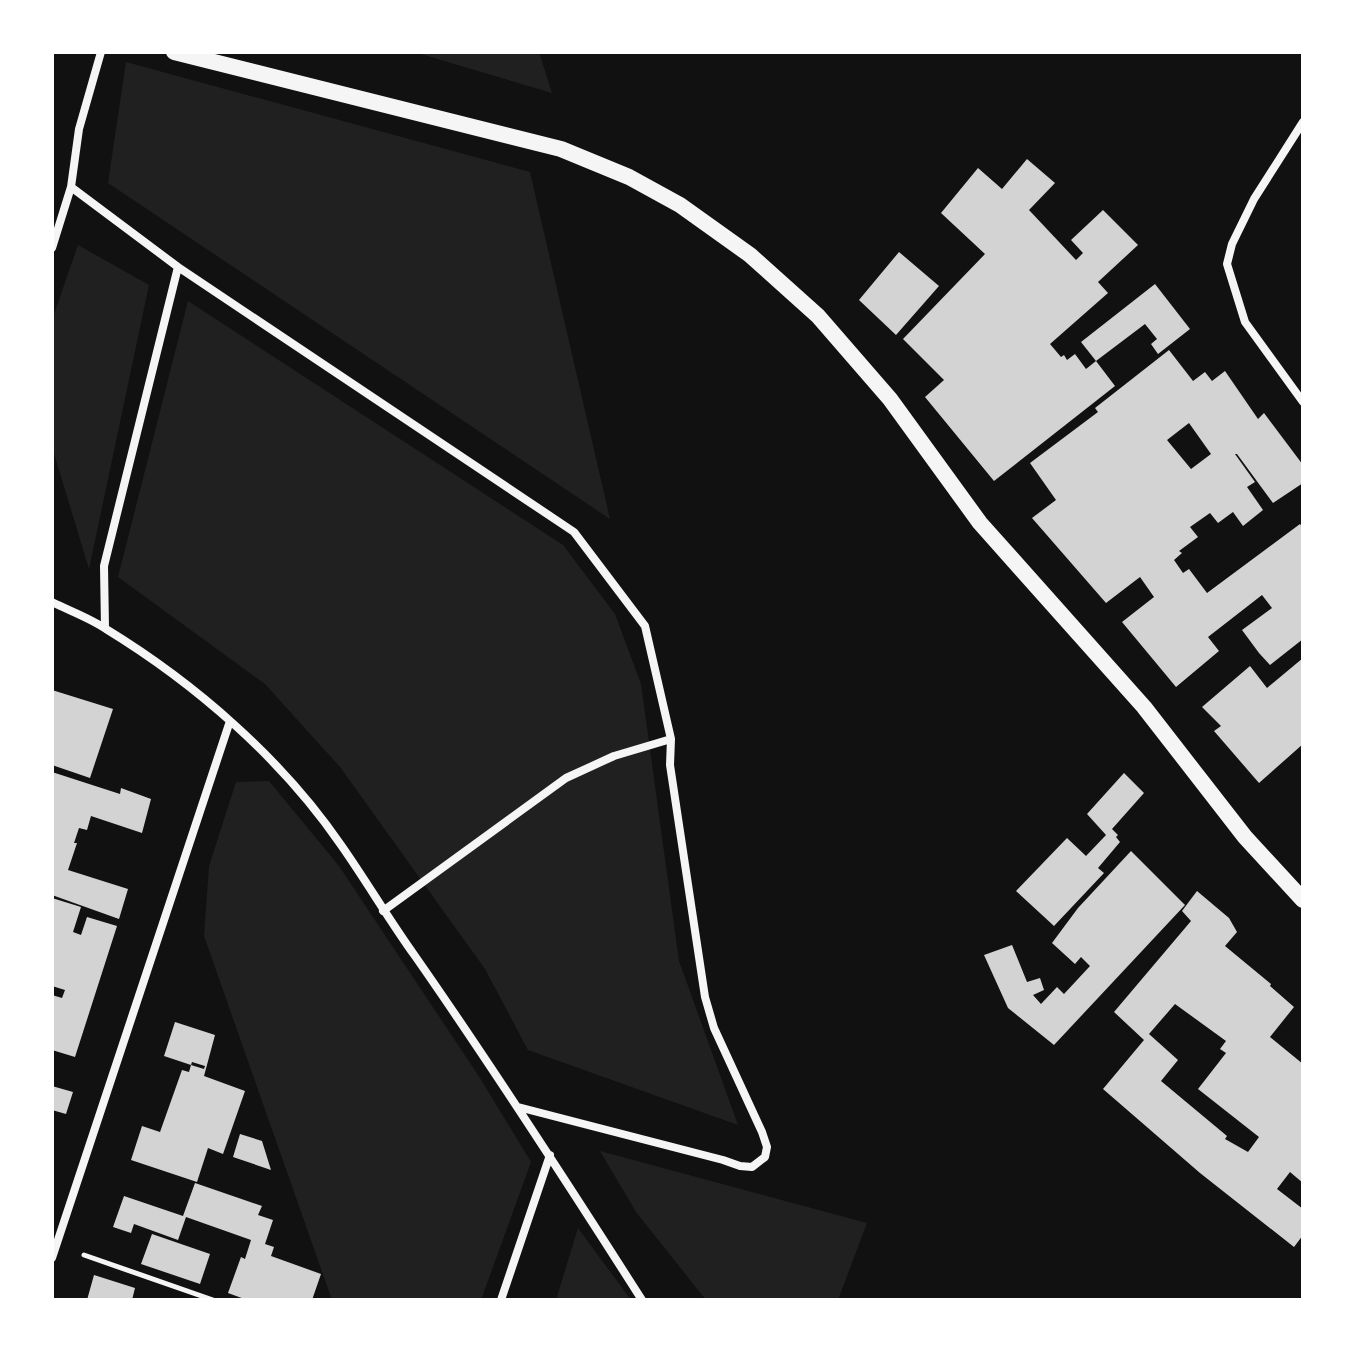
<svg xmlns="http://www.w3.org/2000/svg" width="1355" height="1352" viewBox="0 0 1355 1352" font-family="'Roboto Serif',serif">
  <rect width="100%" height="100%" fill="#111"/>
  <!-- green -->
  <path fill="#202020" d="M 414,52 L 539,52 L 552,93 Z
    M 126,62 L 530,172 L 610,519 L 108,183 Z
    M 78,245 L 149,285 L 89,569 L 52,447 L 52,320 Z
    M 188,301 L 563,545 L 615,614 L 641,684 L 679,961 L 738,1125 L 528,1050 L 485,969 L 340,767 L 265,684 L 118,577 Z
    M 269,781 L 339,866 L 480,1078 L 531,1162 L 481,1300 L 332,1300 L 204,936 L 209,866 L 236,782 Z
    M 600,1151 L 867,1223 L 838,1300 L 706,1300 L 636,1212 Z
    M 578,1228 L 631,1300 L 556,1300 Z"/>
  <!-- building -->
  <path fill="#d3d3d3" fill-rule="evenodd" d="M 1027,159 L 1055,183 L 1029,210 L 1076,260 L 1083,253 L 1071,240 L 1103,210 L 1138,245 L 1098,282 L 1108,293 L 1050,344 L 1061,357 L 1064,355 L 1067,360 L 1075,354 L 1086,369 L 1096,361 L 1081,342 L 1155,284 L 1190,329 L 1158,354 L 1151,344 L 1157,339 L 1145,324 L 1096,361 L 1115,386 L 994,481 L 925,397 L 944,380 L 903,339 L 985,254 L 941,213 L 978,168 L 1002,189 Z
    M 899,252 L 939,286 L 896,335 L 859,300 Z
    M 1169,350 L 1193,381 L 1205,372 L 1212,381 L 1225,371 L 1258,419 L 1264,413 L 1303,465 L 1303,483 L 1273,503 L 1237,454 L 1235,454 L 1255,482 L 1247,487 L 1263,510 L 1243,526 L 1233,512 L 1218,523 L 1210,513 L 1190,527 L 1198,537 L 1179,551 L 1182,553 L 1174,560 L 1183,573 L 1189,569 L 1207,593 L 1300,524 L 1303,528 L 1303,639 L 1270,665 L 1259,653 L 1242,630 L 1272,608 L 1262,595 L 1208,637 L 1219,651 L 1176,687 L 1122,622 L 1154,597 L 1140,577 L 1106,603 L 1032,518 L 1056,500 L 1030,463 L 1098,412 L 1095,408 ZM 1189,423 L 1211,454 L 1191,469 L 1167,440 Z
    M 1303,658 L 1303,744 L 1259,783 L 1214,731 L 1221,726 L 1202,707 L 1250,666 L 1267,688 Z
    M 52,690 L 113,709 L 90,778 L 52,765 Z
    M 52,772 L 120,794 L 121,788 L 151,799 L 142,833 L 91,816 L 87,830 L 79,828 L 74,843 L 77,843 L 68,870 L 128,889 L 119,919 L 52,895 Z
    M 1124,773 L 1144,793 L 1112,829 L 1118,835 L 1116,837 L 1120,842 L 1098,868 L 1104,873 L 1054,926 L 1016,891 L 1067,838 L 1086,856 L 1106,835 L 1087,814 Z
    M 1131,851 L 1185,905 L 1054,1045 L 1008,1008 L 984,955 L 1012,945 L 1027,982 L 1040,978 L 1044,990 L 1033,995 L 1041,1004 L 1057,987 L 1064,994 L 1090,966 L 1081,957 L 1075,964 L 1052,943 L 1078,908 Z
    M 1197,891 L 1229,918 L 1237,932 L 1225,946 L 1271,984 L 1270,986 L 1294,1007 L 1270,1037 L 1303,1064 L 1303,1183 L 1290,1172 L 1277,1189 L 1303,1209 L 1303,1235 L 1294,1247 L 1200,1173 L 1103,1089 L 1144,1040 L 1114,1012 L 1191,921 L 1182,911 ZM 1175,1004 L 1226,1041 L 1220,1049 L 1226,1053 L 1198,1089 L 1259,1137 L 1248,1152 L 1225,1139 L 1227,1136 L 1161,1081 L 1178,1060 L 1149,1034 Z
    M 52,898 L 81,907 L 73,932 L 81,935 L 87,917 L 117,926 L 75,1057 L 52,1050 L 52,995 L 62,998 L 65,990 L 52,986 Z
    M 175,1022 L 215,1035 L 204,1076 L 245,1091 L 223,1154 L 208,1148 L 197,1182 L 131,1160 L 142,1126 L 160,1132 L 182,1070 L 189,1072 L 191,1065 L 204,1069 L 205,1066 L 192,1062 L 191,1065 L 164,1056 Z
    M 52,1086 L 73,1092 L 66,1114 L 52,1110 Z
    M 240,1134 L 262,1141 L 271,1170 L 233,1157 Z
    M 195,1183 L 262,1206 L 258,1215 L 273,1220 L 265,1244 L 274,1247 L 271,1256 L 321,1274 L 312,1300 L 247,1300 L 228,1293 L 241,1257 L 245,1259 L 251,1240 L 186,1217 L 178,1240 L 134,1224 L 131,1233 L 113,1227 L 124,1196 L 183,1216 Z
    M 152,1234 L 210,1254 L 200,1284 L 141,1264 Z
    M 94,1275 L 135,1288 L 132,1300 L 87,1300 Z"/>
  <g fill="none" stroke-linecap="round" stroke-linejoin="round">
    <!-- path -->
    <path stroke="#f5f5f5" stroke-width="5" d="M 84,1255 L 213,1300"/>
    <!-- minor -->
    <path stroke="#f5f5f5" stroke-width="8" d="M 101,52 L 79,129 L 71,187 L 178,267 L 104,566 L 105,628
      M 1303,122 L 1254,199 L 1232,244 L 1227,264 L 1245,322 L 1303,402
      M 52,248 L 71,187
      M 178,267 L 574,532 L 645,626 L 671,739
      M 52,602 C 70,611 90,618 106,629 C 196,684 282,759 341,845 C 367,882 389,920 415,956 C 494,1069 568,1184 642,1300
      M 383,911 L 566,778 L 614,756 L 671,739 L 670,765 L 705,997 L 714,1028 L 762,1132 L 767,1147 L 765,1157 L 752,1167 L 740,1166 L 723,1160 L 518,1107
      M 52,1258 L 230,721
      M 501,1300 L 550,1155"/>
    <!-- secondary -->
    <path stroke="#f5f5f5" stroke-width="16" d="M 174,52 L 561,149 L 629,177 L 680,205 L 750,255 L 818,316 L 890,399 L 980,523 L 1144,707 L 1245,837 L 1303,900"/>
  </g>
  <!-- border -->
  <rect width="1355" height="1352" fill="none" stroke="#ffffff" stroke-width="108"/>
</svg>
